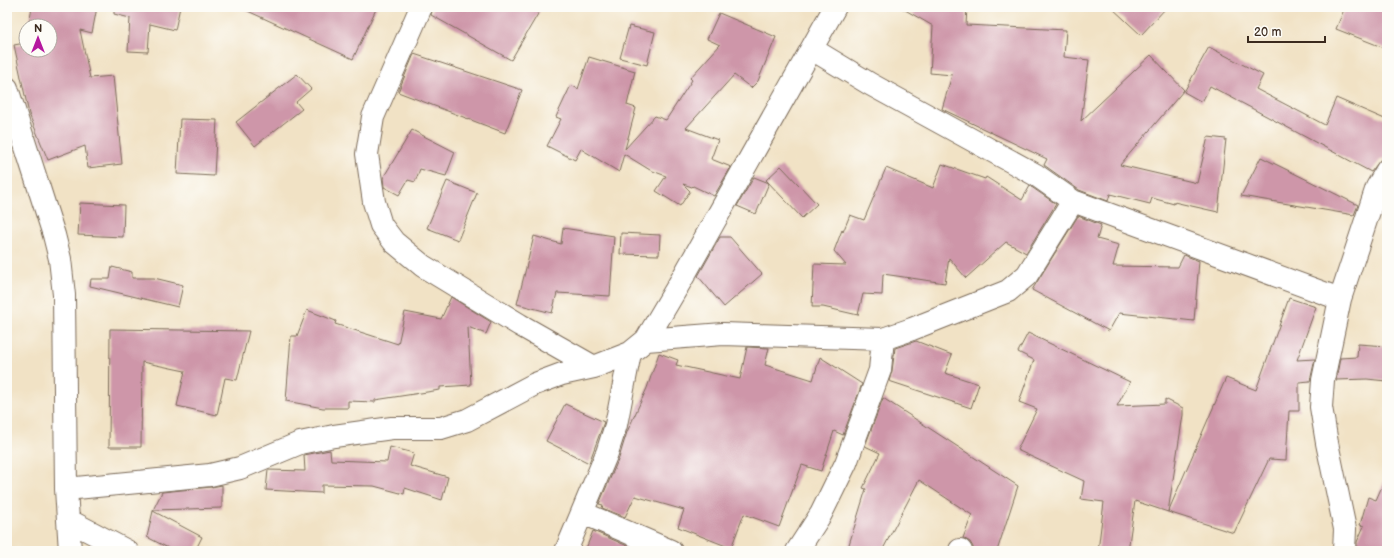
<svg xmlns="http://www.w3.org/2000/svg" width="1394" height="558" viewBox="0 0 1394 558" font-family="'Balsamiq Sans',sans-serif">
  <rect width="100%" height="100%" fill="#fdfcf7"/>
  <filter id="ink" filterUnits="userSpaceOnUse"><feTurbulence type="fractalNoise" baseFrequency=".025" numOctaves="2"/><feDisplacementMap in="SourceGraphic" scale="8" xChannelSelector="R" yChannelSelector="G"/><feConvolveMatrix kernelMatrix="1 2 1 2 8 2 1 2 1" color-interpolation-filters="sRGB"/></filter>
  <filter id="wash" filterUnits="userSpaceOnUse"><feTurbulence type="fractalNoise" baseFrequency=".012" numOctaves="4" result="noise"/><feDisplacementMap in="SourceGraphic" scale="16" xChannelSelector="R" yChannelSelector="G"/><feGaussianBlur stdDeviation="0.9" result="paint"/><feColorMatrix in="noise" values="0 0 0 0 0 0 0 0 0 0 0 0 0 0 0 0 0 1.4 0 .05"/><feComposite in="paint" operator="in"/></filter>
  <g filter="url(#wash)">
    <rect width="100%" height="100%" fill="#f1e2c5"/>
    <g id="blocks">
      <!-- building -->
      <path fill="#ce96a9" d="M 32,7 L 97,7 L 92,33 L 80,30 L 90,78 L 113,76 L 122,164 L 88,168 L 85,146 L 48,160 L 29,114 L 14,45 L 25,43 L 26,39 L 26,50 L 50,50 L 50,26 L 29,26 Z
        M 114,7 L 180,7 L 175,30 L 150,24 L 148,52 L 128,51 L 130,18 L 114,14 Z
        M 239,7 L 377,7 L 353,59 Z
        M 433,7 L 542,7 L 511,60 L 431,15 Z
        M 900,7 L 967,7 L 966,25 L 1066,30 L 1064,57 L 1089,60 L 1081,121 L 1151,55 L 1184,90 L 1120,165 L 1197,183 L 1208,137 L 1226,139 L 1218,212 L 1174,202 L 1174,204 L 1152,198 L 1150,204 L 1110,194 L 1108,201 L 1079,190 L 1044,165 L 1047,159 L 942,109 L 952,75 L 930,73 L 933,26 Z
        M 1111,7 L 1167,7 L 1141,35 Z
        M 1345,7 L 1387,7 L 1387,49 L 1336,29 Z
        M 719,13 L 776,37 L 760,76 L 758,81 L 751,88 L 734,75 L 686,128 L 718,140 L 711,159 L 731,167 L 714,196 L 693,186 L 692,187 L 683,184 L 690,191 L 680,206 L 656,191 L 666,176 L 650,170 L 624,154 L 619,172 L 581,149 L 575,160 L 547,146 L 561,119 L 556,117 L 571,85 L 578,89 L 589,57 L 635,71 L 627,105 L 636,108 L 625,149 L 655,116 L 666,120 L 692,80 L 690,78 L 720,45 L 707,39 Z
        M 629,26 L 655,32 L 647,65 L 620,58 Z
        M 1209,47 L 1263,75 L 1256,89 L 1325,125 L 1336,98 L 1387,120 L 1387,158 L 1381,159 L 1371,172 L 1210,86 L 1202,102 L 1184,92 Z
        M 414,54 L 522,90 L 505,133 L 398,92 Z
        M 297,74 L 311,89 L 296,102 L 302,109 L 255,146 L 236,122 Z
        M 180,119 L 217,120 L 214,176 L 177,174 Z
        M 412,130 L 455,152 L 446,176 L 420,169 L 415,182 L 408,180 L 399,195 L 384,187 L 383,178 Z
        M 1261,157 L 1358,205 L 1354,215 L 1241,196 Z
        M 942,164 L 985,179 L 986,177 L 1022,200 L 1030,186 L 1056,204 L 1026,253 L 1006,242 L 966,278 L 949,258 L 945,283 L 883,274 L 882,295 L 863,294 L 858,315 L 823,307 L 812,307 L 814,264 L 846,265 L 834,251 L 842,230 L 843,232 L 850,215 L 864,220 L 886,168 L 933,188 Z
        M 781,166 L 817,204 L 802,218 L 766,180 Z
        M 754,177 L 769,183 L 756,214 L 737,206 Z
        M 447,181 L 477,193 L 458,240 L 427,228 Z
        M 80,203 L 124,205 L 123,237 L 78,235 Z
        M 1078,216 L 1101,225 L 1097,239 L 1119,245 L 1113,266 L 1178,267 L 1184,255 L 1199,261 L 1194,321 L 1119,313 L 1109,331 L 1032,290 Z
        M 563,228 L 614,236 L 610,296 L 557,293 L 552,313 L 517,304 L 534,236 L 561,244 Z
        M 621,233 L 660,235 L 659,255 L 620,254 Z
        M 720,237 L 730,237 L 762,274 L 724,307 L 698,276 Z
        M 112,267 L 132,272 L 132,278 L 154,278 L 183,285 L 178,307 L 90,286 L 91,279 L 110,279 Z
        M 451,297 L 491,322 L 486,334 L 468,327 L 471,385 L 440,387 L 440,390 L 375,400 L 375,402 L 348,401 L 348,408 L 323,408 L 286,401 L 291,336 L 297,336 L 307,310 L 336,321 L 335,324 L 398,344 L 405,312 L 441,319 Z
        M 1289,298 L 1316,307 L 1297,360 L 1315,359 L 1310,381 L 1299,382 L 1299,411 L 1289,411 L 1286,460 L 1269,459 L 1234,533 L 1168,512 L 1226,378 L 1256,390 Z
        M 110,329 L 249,331 L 237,380 L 225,378 L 217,415 L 177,406 L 185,371 L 142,362 L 141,447 L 109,447 Z
        M 1028,333 L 1130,382 L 1117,406 L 1165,404 L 1165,399 L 1183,408 L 1183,415 L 1168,512 L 1135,501 L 1128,551 L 1098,551 L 1104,502 L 1081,499 L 1084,481 L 1017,450 L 1037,409 L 1019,402 L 1034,360 L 1018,352 Z
        M 916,341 L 952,355 L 945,373 L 979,384 L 971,408 L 889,381 L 892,371 L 895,348 Z
        M 1358,344 L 1387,346 L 1386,381 L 1367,379 L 1336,380 L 1340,358 L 1357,357 Z
        M 747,347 L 769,348 L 765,365 L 813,380 L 820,357 L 862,384 L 843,435 L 834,431 L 821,471 L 802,465 L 779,527 L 744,514 L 731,548 L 678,527 L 684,510 L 635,496 L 625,517 L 602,508 L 603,505 L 599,504 L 619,458 L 627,432 L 647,388 L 659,353 L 678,360 L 676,365 L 740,379 Z
        M 883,398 L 1018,486 L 997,551 L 973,551 L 973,547 L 970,542 L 963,538 L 972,515 L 919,480 L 882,551 L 847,551 L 866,489 L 863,488 L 880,453 L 865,446 Z
        M 565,404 L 604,422 L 589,463 L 546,441 Z
        M 390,447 L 414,453 L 410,466 L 448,477 L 442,500 L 405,488 L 404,494 L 374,486 L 322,485 L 322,493 L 266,490 L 268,470 L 305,471 L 304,455 L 330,450 L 331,460 L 387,462 Z
        M 1387,475 L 1387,551 L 1357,551 L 1357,542 L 1364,526 L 1360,525 L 1368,497 L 1376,500 Z
        M 222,485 L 222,508 L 153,510 L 162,492 L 211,487 Z
        M 153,511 L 202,537 L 195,551 L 174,551 L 147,537 Z
        M 593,531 L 639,551 L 585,551 Z"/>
    </g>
  </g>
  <g filter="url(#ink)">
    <use href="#blocks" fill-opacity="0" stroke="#7b6a58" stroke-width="1"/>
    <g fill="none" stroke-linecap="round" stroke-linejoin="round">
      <!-- minor casing -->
      <g stroke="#7b6a58" stroke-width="24">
        <path id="minor" d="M 421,7 L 373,117 L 367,154 L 374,202 L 381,225 L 394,242 L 423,266 L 520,325 L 594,367
          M 812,49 L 870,84 L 1036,175 L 1073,201 L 1340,299
          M 7,88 L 54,235 L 60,259 L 64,295 L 66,489 L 70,551
          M 646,340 L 723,334 L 883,339 L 912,329 L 1008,291 L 1027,275 L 1073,201
          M 66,489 L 210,475 L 240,468 L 300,443 L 334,436 L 392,428 L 441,428 L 467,420 L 535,384 L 562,374 L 594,367 L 630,353 L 646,340 L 682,279 L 835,7
          M 583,513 L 671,551
          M 68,520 L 127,551
          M 960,550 L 961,551
          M 566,551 L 607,453 L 616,425 L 630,353
          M 797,551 L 821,514 L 846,463 L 880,370 L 883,339
          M 1344,551 L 1345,529 L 1327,443 L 1321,407 L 1323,380 L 1340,299 L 1377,187 L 1387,170"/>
      </g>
      <!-- minor -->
      <use href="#minor" stroke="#fff" stroke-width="22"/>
    </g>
  </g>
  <!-- margin -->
  <rect width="1394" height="558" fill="none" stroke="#fdfcf7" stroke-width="24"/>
  <!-- north arrow -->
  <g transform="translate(38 38)"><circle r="19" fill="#fdfcf7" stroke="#afa8a0"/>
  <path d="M0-3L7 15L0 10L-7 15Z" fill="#b5179e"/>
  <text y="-6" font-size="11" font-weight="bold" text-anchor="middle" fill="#3b2a1e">N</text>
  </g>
  <!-- scale -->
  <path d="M1248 36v6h77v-6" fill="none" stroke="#3b2a1e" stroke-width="2"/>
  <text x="1254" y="36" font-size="12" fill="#3b2a1e" stroke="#fdfcf7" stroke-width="3" paint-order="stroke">20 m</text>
</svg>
